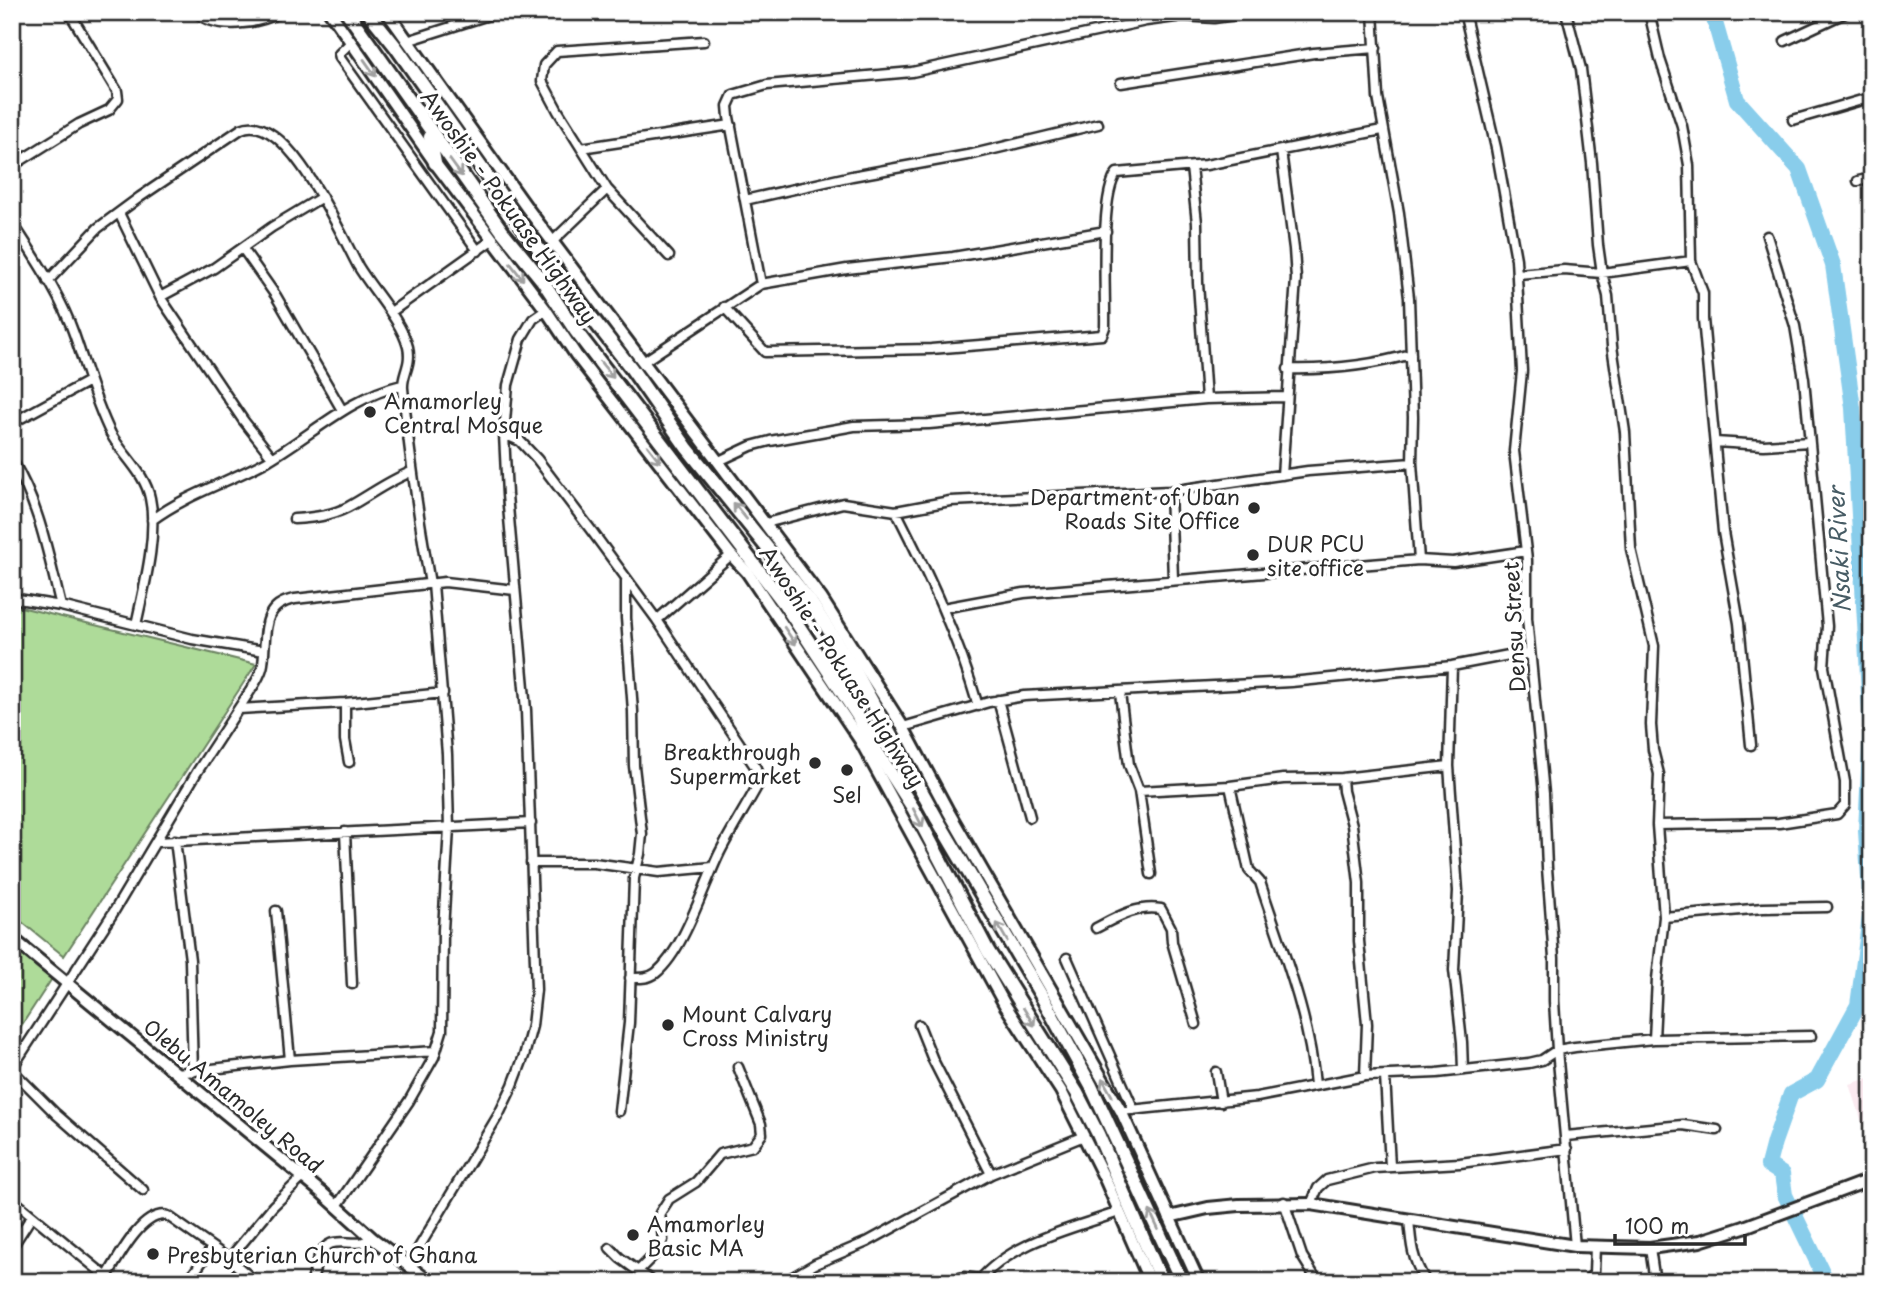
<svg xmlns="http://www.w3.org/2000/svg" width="1884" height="1294" viewBox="0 0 1884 1294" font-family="'Playpen Sans',sans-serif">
  <rect width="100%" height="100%" fill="#fff"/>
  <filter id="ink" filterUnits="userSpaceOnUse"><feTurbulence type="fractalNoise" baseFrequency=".0143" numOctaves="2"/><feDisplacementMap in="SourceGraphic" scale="14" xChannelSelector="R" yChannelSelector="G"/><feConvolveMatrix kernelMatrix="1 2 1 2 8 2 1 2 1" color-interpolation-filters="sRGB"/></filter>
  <g filter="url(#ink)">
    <!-- built -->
    <path fill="#fbeaf0" d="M 1872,1077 L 1872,1154 L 1850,1084 Z"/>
    <!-- green -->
    <path fill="#aedb99" stroke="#6c8362" stroke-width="2" d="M 12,605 L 256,664 L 64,956 L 12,914 Z
      M 12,945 L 53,977 L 12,1040 Z"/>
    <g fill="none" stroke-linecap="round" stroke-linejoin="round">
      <!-- stream -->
      <path stroke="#638c9e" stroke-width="2.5" d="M 1869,796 L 1872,800"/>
      <!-- river -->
      <path stroke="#89cdeb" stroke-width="16" d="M 1712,12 L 1737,100 L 1799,169 L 1833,265 L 1853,408 L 1871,729 L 1866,831 L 1871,909 L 1858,1005 L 1817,1080 L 1791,1094 L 1774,1142 L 1768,1165 L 1782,1174 L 1785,1195 L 1827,1282"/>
      <!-- street casing -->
      <g stroke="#2b2b2b" stroke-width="13">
        <path id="street" d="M 196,12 C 217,31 258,24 281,12
          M 1373,12 L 1378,97 L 1399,213 L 1409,298 L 1413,417 L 1412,463 L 1419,560
          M 1464,12 L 1496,148 L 1516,259 L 1522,371 L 1514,451 L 1527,560 L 1527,618 L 1544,794 L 1547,868 L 1554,958 L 1554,1001 L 1557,1050 L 1575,1246
          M 1566,12 L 1581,69 L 1592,163 L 1598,245 L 1602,273 L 1608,296 L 1612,346 L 1625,432 L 1631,549 L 1654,646 L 1651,725 L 1653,750 L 1659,774 L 1657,825 L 1664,917 L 1657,979 L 1654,1039
          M 1649,12 L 1660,59 L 1682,126 L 1689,165 L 1691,261 L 1703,293 L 1703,319 L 1723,532 L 1739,623 L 1751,745
          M 407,41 L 498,12
          M 1785,41 L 1847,12
          M 351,42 L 339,54 L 340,58 L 478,251
          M 1121,83 L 1314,53 L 1376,48
          M 1793,120 L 1872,97
          M 581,148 L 731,125
          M 1281,151 L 1294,249 L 1296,279 L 1282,475
          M 12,166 L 79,124 L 109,110 L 118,99 L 117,91 L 69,12
          M 1191,167 L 1197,223 L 1198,283 L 1206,399
          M 1858,181 L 1872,178
          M 745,200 L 852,176 L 973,154 L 1098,124
          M 119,213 L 160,297 L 243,420 L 272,457
          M 12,222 C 35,258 60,294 74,334 C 86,368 95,402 111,434 C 123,456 145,473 150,498 C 158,536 144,587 136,625
          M 553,241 L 607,189
          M 243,249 L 276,296 L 342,410
          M 669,256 L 607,189 L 558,111 L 542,81 L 544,65 L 557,51 L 704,41
          M 1518,274 L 1564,270 L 1602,273 L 1691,261
          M 48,281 L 98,228 L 140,197 L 241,129 C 287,109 341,235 358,266 C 373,291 401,320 408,347 C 412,365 402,374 403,388 C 409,454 419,519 430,584
          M 761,284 L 729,117 L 728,106 L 733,95 L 767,85 L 912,72 L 1146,21 L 1183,16 L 1214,18 L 1256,12
          M 160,297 L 214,268 L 272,227 L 322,197
          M 724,307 L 765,352 L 931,349 L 1102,335 L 1105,327 C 1106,296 1099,195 1117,173 L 1206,165 L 1382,130
          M 391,312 L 492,240
          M 643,362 L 761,284 L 847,269 L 953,257 L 1106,231
          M 1288,369 C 1331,370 1370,366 1411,354
          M 12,423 L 89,381
          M 504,434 L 520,441 L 537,459 L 591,530 L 657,620 L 756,768 L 759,783 C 746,807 731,830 719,854 C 703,887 684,950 656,973 C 648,979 639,978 630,978
          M 1715,442 L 1764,445 L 1809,442
          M 12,460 C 40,506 48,555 61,606
          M 719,461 L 751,446 L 770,441 L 854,426 L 929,424 L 1206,399 L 1286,397
          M 1170,491 L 1173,579
          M 896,511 C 928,574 958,637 978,706
          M 294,519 C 312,518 331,516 348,507 C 370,495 388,481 411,472
          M 152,520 C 187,494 229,482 267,461 C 312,435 350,397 402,385
          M 766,523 L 843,503 L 896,511 L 950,501 L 1170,491 L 1308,471 L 1412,463
          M 12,598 L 61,606 L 192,639 L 264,651
          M 943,608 L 1024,593 L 1419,560 L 1453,562 L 1526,551
          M 657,620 L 731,555
          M 1452,666 L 1449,766 L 1458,891 L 1454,970 L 1462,1042 L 1463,1070
          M 1120,693 L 1129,765 L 1139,791 L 1151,874
          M 998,700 L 1030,817
          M 345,703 L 345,740 L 349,762
          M 239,709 L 345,703 L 443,693
          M 903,727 L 989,702 L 1024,696 L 1291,682 L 1452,666 L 1509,655 L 1529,654
          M 1342,778 L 1343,791 L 1352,825 L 1359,883 L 1359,941 L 1367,1024 L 1365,1076
          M 1230,786 L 1249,870 L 1260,882 C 1281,947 1310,1017 1315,1085
          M 1139,791 L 1230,786 L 1283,779 L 1342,778 L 1449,766
          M 1657,825 L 1779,823 L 1837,814 L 1845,805 L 1845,782 L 1824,667 L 1827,626 L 1804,379 L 1795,326 L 1767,236
          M 345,832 L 352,984
          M 175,840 L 190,960 L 193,1072
          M 157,842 L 531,823
          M 531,863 L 594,863 L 659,872 L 713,867
          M 276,911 L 290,1060
          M 1664,917 L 1763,908 L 1827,907
          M 1096,928 C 1117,917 1137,905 1161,909 L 1171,928 L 1172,942 L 1196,1024
          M 1067,958 L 1134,1110
          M 919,1025 L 933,1060 L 991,1174
          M 12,1068 L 113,913 L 197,772 L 254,685 C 258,678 262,672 263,664 C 267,636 259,605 295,599 L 445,582 L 515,590
          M 12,1070 L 56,1114 L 143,1190
          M 1216,1072 L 1221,1102
          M 177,1073 L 290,1060 L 436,1051
          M 1385,1076 L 1390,1166
          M 619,1111 L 629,1023 L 634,878 L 640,854 L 642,834 L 634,766 L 633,711 L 626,618 L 626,581
          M 1121,1111 L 1257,1097 L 1365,1076 L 1437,1073 L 1529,1063 L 1542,1060 L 1557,1050 L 1575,1047 L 1654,1039 L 1811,1036
          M 1566,1136 L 1683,1125 L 1717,1130
          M 12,1199 L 107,1277
          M 1284,1202 L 1302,1256 L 1318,1282
          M 1311,1204 L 1318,1188 L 1327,1180 L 1375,1168 L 1460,1163 L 1567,1149
          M 337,1206 L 409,1101 L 434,1057 L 442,1031 L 443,930 L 449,828 L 447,754 L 433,584
          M 1409,1219 C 1411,1245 1412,1259 1426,1282
          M 12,1247 L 32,1216
          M 610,1248 L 620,1258 L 653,1282
          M 1650,1248 L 1655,1282
          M 229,1259 L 273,1206 L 303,1177
          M 409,1264 L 499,1114 L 513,1085 L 524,1056 L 532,1026 L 536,990 L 526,710 L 507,495 L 504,434 L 508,385 L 521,339 L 533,319 L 546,310
          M 639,1270 L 658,1251 L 663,1240 L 660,1213 L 669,1199 L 696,1182 L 720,1154 L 753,1146 L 762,1134 L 761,1124 L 738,1067
          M 104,1282 C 116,1262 142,1209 168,1216 L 229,1259 L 256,1282
          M 187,1282 L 212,1248
          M 312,1282 C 314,1274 315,1266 318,1259 C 329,1228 355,1252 372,1238
          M 784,1282 L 815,1264 L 867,1242 L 991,1174 L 1084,1136
          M 948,1282 L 964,1277 L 980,1279
          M 978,1282 C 1012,1241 1071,1229 1119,1212
          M 1586,1282 L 1594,1273 L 1595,1247"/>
      </g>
      <!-- secondary casing -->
      <g stroke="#2b2b2b" stroke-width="16">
        <path id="secondary" d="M 330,12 L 435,163 L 546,310 L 576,355 L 731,555 L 747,572 L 860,740 L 1005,1005 L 1061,1091 L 1106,1181 L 1150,1282
          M 387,12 L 527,208 L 821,598 L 903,727 L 948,811 L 1121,1111 L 1199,1282
          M 12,938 L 321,1192 L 372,1238 L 430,1282
          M 1169,1217 L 1208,1208 L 1239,1205 L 1311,1204 L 1575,1246 L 1650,1248 L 1700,1241 L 1744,1227 L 1872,1179"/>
      </g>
      <!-- primary casing -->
      <g stroke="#2b2b2b" stroke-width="18">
        <path id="primary" d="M 347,12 L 502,231 L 542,280 L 575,330 L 783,602 L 857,715 L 874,747 L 913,808 L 988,951 L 1077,1093 L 1098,1134 L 1162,1282
          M 368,12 L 396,47 L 546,259 L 631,368 L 687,448 L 810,601 L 854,669 L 937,819 L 1041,995 L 1091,1086 L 1182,1282
          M 430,137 L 435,163"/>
      </g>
      <!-- street -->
      <use href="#street" stroke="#fff" stroke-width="8"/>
      <!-- secondary -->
      <use href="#secondary" stroke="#fff" stroke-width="10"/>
      <!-- primary -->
      <use href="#primary" stroke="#fff" stroke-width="12"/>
    </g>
    <!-- one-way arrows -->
    <defs><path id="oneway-shaft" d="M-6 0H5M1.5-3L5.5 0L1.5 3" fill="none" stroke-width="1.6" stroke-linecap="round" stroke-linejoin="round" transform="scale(1.75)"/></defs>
    <g stroke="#a0a0a0">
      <use href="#oneway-shaft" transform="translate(370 68) rotate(55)"/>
      <use href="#oneway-shaft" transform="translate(456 168) rotate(54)"/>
      <use href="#oneway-shaft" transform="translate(517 272) rotate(52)"/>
      <use href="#oneway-shaft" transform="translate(607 370) rotate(51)"/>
      <use href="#oneway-shaft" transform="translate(654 454) rotate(52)"/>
      <use href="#oneway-shaft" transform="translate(740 511) rotate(-129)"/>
      <use href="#oneway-shaft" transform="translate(790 636) rotate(56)"/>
      <use href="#oneway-shaft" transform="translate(918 818) rotate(63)"/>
      <use href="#oneway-shaft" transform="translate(1002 932) rotate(-120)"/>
      <use href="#oneway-shaft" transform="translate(1029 1017) rotate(58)"/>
      <use href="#oneway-shaft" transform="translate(1107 1087) rotate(-119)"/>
      <use href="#oneway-shaft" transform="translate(1154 1220) rotate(-115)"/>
    </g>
  </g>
  <!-- markers -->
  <g fill="#2b2b2b" stroke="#fff" stroke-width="2.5">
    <circle cx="370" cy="412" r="7"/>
    <circle cx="1254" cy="508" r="7"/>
    <circle cx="1253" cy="555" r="7"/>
    <circle cx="815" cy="763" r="7"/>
    <circle cx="847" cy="770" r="7"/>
    <circle cx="668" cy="1025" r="7"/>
    <circle cx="633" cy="1235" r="7"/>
    <circle cx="153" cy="1254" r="7"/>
  </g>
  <g text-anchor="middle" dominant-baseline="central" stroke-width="7" stroke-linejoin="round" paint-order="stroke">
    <!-- street labels -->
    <g font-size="21" fill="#2b2b2b" stroke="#fff">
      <text transform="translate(510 206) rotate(54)">Awoshie - Pokuase Highway</text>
      <text transform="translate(1513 627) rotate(-93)">Densu Street</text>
      <text transform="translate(843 666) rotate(57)">Awoshie - Pokuase Highway</text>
      <text transform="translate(234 1095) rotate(40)">Olebu Amamoley Road</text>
    </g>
    <!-- poi labels -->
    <g font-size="21" fill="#2b2b2b" stroke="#fff" text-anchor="start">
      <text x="384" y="400">Amamorley<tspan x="384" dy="24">Central Mosque</tspan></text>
      <text x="1240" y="496" text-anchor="end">Department of Uban<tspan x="1240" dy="24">Roads Site Office</tspan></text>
      <text x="1267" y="543">DUR PCU<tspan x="1267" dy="24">site office</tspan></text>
      <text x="801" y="751" text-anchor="end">Breakthrough<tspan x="801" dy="24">Supermarket</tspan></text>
      <text x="847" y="794" text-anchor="middle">Sel</text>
      <text x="682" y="1013">Mount Calvary<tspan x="682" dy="24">Cross Ministry</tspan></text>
      <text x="647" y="1223">Amamorley<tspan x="647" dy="24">Basic MA</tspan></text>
      <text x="167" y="1254">Presbyterian Church of Ghana</text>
    </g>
    <!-- water labels -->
    <g font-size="23" font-style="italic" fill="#475c65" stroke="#fff">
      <text transform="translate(1838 550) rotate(-93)">Nsaki River</text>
    </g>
  </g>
  <!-- margin -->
  <rect width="1884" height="1294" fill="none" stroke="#fff" stroke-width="42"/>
  <rect x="21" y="21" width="1842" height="1252" fill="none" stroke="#2b2b2b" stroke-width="2.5" filter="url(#ink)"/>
  <!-- scale -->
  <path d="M1615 1234v10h130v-10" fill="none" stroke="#2b2b2b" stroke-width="3.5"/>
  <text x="1625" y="1234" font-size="21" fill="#2b2b2b" stroke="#ffffff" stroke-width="5" paint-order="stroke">100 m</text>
</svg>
